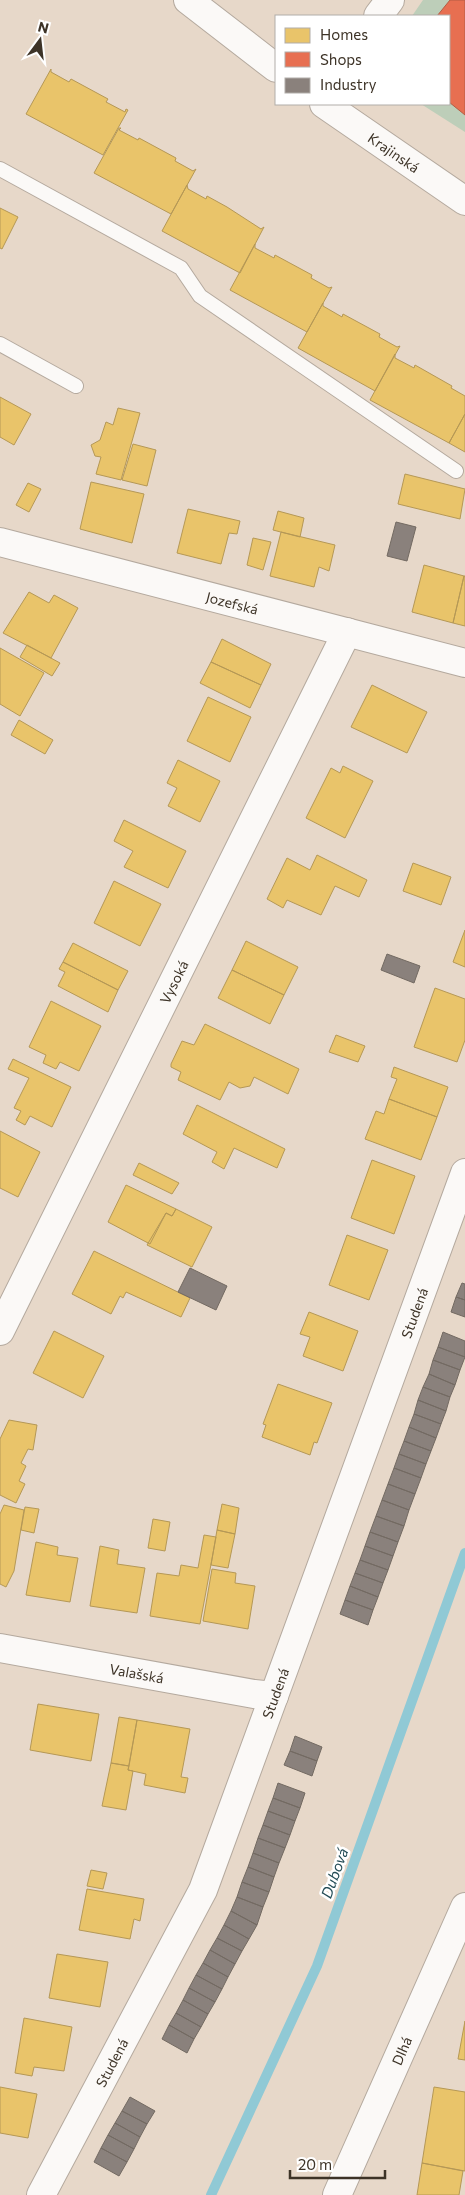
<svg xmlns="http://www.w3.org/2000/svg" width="465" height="2195" viewBox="0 0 465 2195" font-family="Commissioner,sans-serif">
  <rect width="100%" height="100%" fill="#e7d8c9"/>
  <!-- green -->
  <path fill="#bdceb9" d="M 423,0 L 465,0 L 465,132 L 421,104 L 449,104 L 449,16 L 412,16 Z"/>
  <!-- homes -->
  <path fill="#e9c46a" stroke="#b59856" d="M 51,69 L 51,72 L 69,82 L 71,79 L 108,99 L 106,102 L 125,112 L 126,109 L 128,110 L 103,155 L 26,114 Z
    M 119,128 L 121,128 L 119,130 L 138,140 L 139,138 L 176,158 L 175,161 L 193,171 L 196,169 L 171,214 L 94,173 Z
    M 187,185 L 188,189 L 206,199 L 207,196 L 227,207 L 261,229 L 264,227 L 240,273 L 162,231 Z
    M 0,208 L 18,217 L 2,249 L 0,248 Z
    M 255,244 L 255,248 L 274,258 L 275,255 L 312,275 L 311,278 L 329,288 L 332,287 L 307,332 L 230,290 Z
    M 323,303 L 323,306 L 342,317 L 343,314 L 380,334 L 379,337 L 397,347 L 400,346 L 375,391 L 298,348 Z
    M 395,354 L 395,358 L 414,368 L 415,365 L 452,386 L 451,388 L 465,396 L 465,414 L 449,443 L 370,400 Z
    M 0,397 L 31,414 L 14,445 L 0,437 Z
    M 118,408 L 140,413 L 121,480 L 96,474 L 101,457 L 95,456 L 91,445 L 100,440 L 106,422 L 113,425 Z
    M 465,414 L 465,452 L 449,443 Z
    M 133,444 L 156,450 L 147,486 L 122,480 Z
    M 405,474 L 465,489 L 460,519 L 398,504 Z
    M 91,482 L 144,494 L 132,543 L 80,529 Z
    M 28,483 L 41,489 L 29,512 L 16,505 Z
    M 188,509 L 240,521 L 237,534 L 229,533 L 221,564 L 177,553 Z
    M 278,511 L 304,518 L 300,537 L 273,530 Z
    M 281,532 L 335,545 L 329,571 L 319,567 L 314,587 L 270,576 Z
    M 253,538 L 271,542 L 263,570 L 247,565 Z
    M 424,565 L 464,576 L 453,623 L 412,612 Z
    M 464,576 L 465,576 L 465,626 L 453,623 Z
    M 29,592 L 49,603 L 54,595 L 78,608 L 51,658 L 3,633 Z
    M 222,639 L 271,664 L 261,685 L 211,662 Z
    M 27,645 L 60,663 L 52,676 L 20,657 Z
    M 0,648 L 44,673 L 20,716 L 0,704 Z
    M 211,662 L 261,685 L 250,708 L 200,683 Z
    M 372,685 L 427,712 L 407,753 L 351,727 Z
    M 208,697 L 251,717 L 230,762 L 187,741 Z
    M 19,720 L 53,740 L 45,754 L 11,735 Z
    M 178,760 L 220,781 L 200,822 L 168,806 L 177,788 L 167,783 Z
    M 343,766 L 373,781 L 345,838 L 306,818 L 331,768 L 340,773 Z
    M 124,820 L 186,851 L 168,888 L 124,867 L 133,851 L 114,841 Z
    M 317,855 L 367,880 L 359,897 L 335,886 L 321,915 L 287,900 L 283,908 L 267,899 L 287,858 L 310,870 Z
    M 413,863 L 451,877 L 441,905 L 403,891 Z
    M 114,881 L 161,904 L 140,946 L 94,923 Z
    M 465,930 L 465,967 L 453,962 Z
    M 246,941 L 298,967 L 284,995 L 232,970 Z
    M 73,943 L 128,971 L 118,990 L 63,962 Z
    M 63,962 L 118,990 L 108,1012 L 58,986 L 65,972 L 59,969 Z
    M 232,970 L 284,995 L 270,1024 L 218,998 Z
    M 435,988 L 465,999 L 465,1040 L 457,1062 L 414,1047 Z
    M 51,1001 L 101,1026 L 79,1071 L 60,1062 L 56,1069 L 43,1063 L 46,1055 L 29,1047 Z
    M 205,1024 L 299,1069 L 288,1094 L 254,1077 L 250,1086 L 240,1088 L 229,1082 L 220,1100 L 178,1080 L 181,1072 L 171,1067 L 171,1064 L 182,1041 L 194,1045 Z
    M 336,1035 L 365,1046 L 358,1062 L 329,1052 Z
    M 13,1059 L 71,1087 L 52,1127 L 30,1116 L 25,1125 L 16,1120 L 21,1111 L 14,1108 L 29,1078 L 8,1069 Z
    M 394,1067 L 448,1087 L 437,1117 L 389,1099 L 397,1079 L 391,1077 Z
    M 389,1099 L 437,1117 L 421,1160 L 365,1139 L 376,1111 L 384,1114 Z
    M 197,1105 L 285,1149 L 277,1168 L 234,1148 L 224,1169 L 212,1162 L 217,1152 L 183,1134 Z
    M 0,1131 L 40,1152 L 18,1197 L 0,1188 Z
    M 372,1160 L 415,1176 L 394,1234 L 351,1218 Z
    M 139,1163 L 179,1183 L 172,1194 L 133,1175 Z
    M 126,1185 L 176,1209 L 172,1216 L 166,1213 L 150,1244 L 108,1222 Z
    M 176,1209 L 212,1227 L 192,1267 L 147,1245 L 166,1213 L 172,1216 Z
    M 347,1235 L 388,1250 L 369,1300 L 329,1285 Z
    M 94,1251 L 190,1298 L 181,1317 L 126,1292 L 123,1298 L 120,1296 L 111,1314 L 72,1294 Z
    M 309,1312 L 358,1331 L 343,1371 L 303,1356 L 310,1337 L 300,1334 Z
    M 54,1331 L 104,1356 L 83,1398 L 33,1373 Z
    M 278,1384 L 332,1403 L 317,1443 L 314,1442 L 310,1455 L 262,1437 L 266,1425 L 263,1424 Z
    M 9,1420 L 37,1425 L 33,1450 L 28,1449 L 21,1463 L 26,1466 L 19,1481 L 25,1484 L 16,1503 L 0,1495 L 0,1439 Z
    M 222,1504 L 239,1508 L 235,1534 L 217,1530 Z
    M 4,1505 L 24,1510 L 14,1571 L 6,1587 L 0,1584 L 0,1514 Z
    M 25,1507 L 39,1509 L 34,1533 L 21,1530 Z
    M 153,1519 L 170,1522 L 165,1551 L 148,1548 Z
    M 217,1530 L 235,1534 L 228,1568 L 211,1565 Z
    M 204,1535 L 216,1537 L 200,1624 L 150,1616 L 157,1573 L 179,1576 L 181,1565 L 198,1568 Z
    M 36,1542 L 58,1547 L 57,1555 L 78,1558 L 70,1602 L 26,1595 Z
    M 100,1546 L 119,1550 L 117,1564 L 145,1568 L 137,1613 L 90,1606 Z
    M 212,1569 L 236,1573 L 235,1583 L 255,1586 L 248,1629 L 203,1621 Z
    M 38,1704 L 99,1714 L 91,1761 L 30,1750 Z
    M 119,1717 L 137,1720 L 129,1766 L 111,1763 Z
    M 137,1720 L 190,1729 L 181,1777 L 188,1778 L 185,1793 L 144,1785 L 146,1774 L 128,1770 Z
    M 111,1763 L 129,1766 L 128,1770 L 133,1771 L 126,1810 L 102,1806 Z
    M 91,1870 L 107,1873 L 103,1889 L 87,1886 Z
    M 87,1889 L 144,1899 L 140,1921 L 134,1919 L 130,1939 L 79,1930 Z
    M 57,1954 L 108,1962 L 100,2007 L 49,1998 Z
    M 24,2018 L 72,2027 L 64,2071 L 34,2067 L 32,2076 L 15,2073 Z
    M 465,2021 L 465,2060 L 458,2059 Z
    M 0,2087 L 37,2094 L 28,2138 L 0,2133 Z
    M 434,2087 L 465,2092 L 465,2171 L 422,2163 Z
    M 422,2163 L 463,2171 L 459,2195 L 417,2195 Z"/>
  <!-- shops -->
  <path fill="#e76f51" stroke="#b45d44" d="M 450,0 L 465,0 L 465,115 L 449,102 L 449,16 L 437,16 Z"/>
  <!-- industry -->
  <path fill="#8a817c" stroke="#736a62" d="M 396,522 L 416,527 L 407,561 L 387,556 Z
    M 387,954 L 420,966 L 414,983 L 381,970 Z
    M 190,1268 L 227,1286 L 216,1310 L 178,1292 Z
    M 462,1283 L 465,1284 L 465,1300 L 456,1297 Z
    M 456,1297 L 465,1300 L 465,1317 L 451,1312 Z
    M 443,1332 L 465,1341 L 465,1357 L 438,1347 Z
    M 438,1347 L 465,1357 L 460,1370 L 433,1360 Z
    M 433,1360 L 460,1370 L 455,1385 L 429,1374 Z
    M 429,1374 L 455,1385 L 450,1397 L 423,1387 Z
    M 423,1387 L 450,1397 L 446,1411 L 418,1400 Z
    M 418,1400 L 446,1411 L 441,1424 L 414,1414 Z
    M 414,1414 L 441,1424 L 436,1438 L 409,1427 Z
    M 409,1427 L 436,1438 L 431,1451 L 404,1441 Z
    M 404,1441 L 431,1451 L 426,1464 L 399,1454 Z
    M 399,1454 L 426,1464 L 421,1478 L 394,1468 Z
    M 394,1468 L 421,1478 L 415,1494 L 388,1484 Z
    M 388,1484 L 415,1494 L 409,1510 L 382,1500 Z
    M 382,1500 L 409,1510 L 404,1526 L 376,1516 Z
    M 376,1516 L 404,1526 L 398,1542 L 370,1532 Z
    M 370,1532 L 398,1542 L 393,1556 L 365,1546 Z
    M 365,1546 L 393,1556 L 388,1570 L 360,1560 Z
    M 360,1560 L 388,1570 L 383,1583 L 355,1573 Z
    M 355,1573 L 383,1583 L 378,1597 L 350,1586 Z
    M 350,1586 L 378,1597 L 373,1610 L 345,1600 Z
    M 345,1600 L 373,1610 L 368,1625 L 340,1614 Z
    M 295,1736 L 322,1747 L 317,1761 L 290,1751 Z
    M 290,1751 L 317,1761 L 312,1776 L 284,1765 Z
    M 278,1783 L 305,1793 L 300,1808 L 273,1798 Z
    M 273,1798 L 300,1808 L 295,1821 L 268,1811 Z
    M 268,1811 L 295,1821 L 290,1835 L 263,1825 Z
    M 263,1825 L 290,1835 L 285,1848 L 258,1838 Z
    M 258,1838 L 285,1848 L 279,1863 L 253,1853 Z
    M 253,1853 L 279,1863 L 274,1877 L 248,1867 Z
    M 248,1867 L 274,1877 L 269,1892 L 242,1882 Z
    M 242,1882 L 269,1892 L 263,1907 L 237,1897 Z
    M 237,1897 L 263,1907 L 257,1925 L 231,1911 Z
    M 231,1911 L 257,1925 L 249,1939 L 224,1925 Z
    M 224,1925 L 249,1939 L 242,1951 L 217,1938 Z
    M 217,1938 L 242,1951 L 235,1964 L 210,1950 Z
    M 210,1950 L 235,1964 L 228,1977 L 203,1963 Z
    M 203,1963 L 228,1977 L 222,1989 L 196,1975 Z
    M 196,1975 L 222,1989 L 215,2002 L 189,1988 Z
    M 189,1988 L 215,2002 L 208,2014 L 183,2000 Z
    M 183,2000 L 208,2014 L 201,2027 L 176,2013 Z
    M 176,2013 L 201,2027 L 194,2039 L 169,2025 Z
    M 169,2025 L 194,2039 L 187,2053 L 162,2039 Z
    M 130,2097 L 155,2111 L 147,2124 L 122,2111 Z
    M 122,2111 L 147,2124 L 140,2137 L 115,2123 Z
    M 115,2123 L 140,2137 L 134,2149 L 108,2135 Z
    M 108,2135 L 134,2149 L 127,2162 L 101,2148 Z
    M 101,2148 L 127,2162 L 119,2176 L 94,2162 Z"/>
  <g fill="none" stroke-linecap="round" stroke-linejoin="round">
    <!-- stream -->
    <path stroke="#90c9d5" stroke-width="10" d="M 211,2195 L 317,1966 L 465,1553"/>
    <!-- lane casing -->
    <g stroke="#b4a99e" stroke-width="16">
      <path id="lane" d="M 0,169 L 181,268 L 200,296 L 456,471
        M 0,344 L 76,386"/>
    </g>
    <!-- street casing -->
    <g stroke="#b4a99e" stroke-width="30">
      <g id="street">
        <path d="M 378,16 L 390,0"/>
        <path id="s1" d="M 0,542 L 465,663"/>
        <path id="s2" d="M 0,1331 L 347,632"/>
        <path id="s3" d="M 0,1648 L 254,1694 L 274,1696"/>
        <path id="s4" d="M 41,2195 L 203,1890 L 465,1173"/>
        <path id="s5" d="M 337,2195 L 465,1907"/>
      </g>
    </g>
    <!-- secondary casing -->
    <g stroke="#b4a99e" stroke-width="30">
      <g id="secondary">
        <path d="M 188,0 L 276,68"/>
        <path id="s6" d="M 324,104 L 465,201"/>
      </g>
    </g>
    <!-- lane -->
    <use href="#lane" stroke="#fbf9f7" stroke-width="14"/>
    <!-- street -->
    <use href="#street" stroke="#fbf9f7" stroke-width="28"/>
    <!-- secondary -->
    <use href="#secondary" stroke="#fbf9f7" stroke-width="28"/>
  </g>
  <g text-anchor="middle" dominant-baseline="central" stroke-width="5" stroke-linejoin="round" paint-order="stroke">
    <!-- street labels -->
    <g font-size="14" fill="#3d3327" stroke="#fff">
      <text stroke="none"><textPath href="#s6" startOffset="85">Krajinská</textPath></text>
      <text stroke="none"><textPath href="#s1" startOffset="240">Jozefská</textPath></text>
      <text stroke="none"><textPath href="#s2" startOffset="390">Vysoká</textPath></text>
      <text stroke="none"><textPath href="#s4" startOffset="960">Studená</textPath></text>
      <text stroke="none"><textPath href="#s3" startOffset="139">Valašská</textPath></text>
      <text stroke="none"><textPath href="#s4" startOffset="555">Studená</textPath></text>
      <text stroke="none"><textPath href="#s5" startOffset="158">Dlhá</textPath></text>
      <text stroke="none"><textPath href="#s4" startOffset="150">Studená</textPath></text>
    </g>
    <!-- water labels -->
    <g font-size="15" font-style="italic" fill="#254d57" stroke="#fff">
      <text transform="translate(334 1873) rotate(-70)">Dubová</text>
    </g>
  </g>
  <!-- legend -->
  <rect x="275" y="15" width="175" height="90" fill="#ffffff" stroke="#b1ada9"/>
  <rect x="285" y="28" width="25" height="15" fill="#e9c46a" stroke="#b1ada9"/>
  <text x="320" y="40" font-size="15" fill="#3d3327">Homes</text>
  <rect x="285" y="52" width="25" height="15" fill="#e76f51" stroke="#b1ada9"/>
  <text x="320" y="65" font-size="15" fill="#3d3327">Shops</text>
  <rect x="285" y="78" width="25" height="15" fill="#8a817c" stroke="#b1ada9"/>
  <text x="320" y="90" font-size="15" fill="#3d3327">Industry</text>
  <!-- north arrow -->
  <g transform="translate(40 40) rotate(15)" stroke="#ffffff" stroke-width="4" paint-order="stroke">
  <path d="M0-4L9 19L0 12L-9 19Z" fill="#3d3327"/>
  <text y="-8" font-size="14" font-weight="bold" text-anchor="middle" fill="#3d3327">N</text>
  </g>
  <!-- scale -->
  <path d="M290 2170v8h95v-8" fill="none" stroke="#3d3327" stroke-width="2.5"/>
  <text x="298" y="2170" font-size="15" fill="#3d3327" stroke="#ffffff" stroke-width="4" paint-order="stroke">20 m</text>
</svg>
